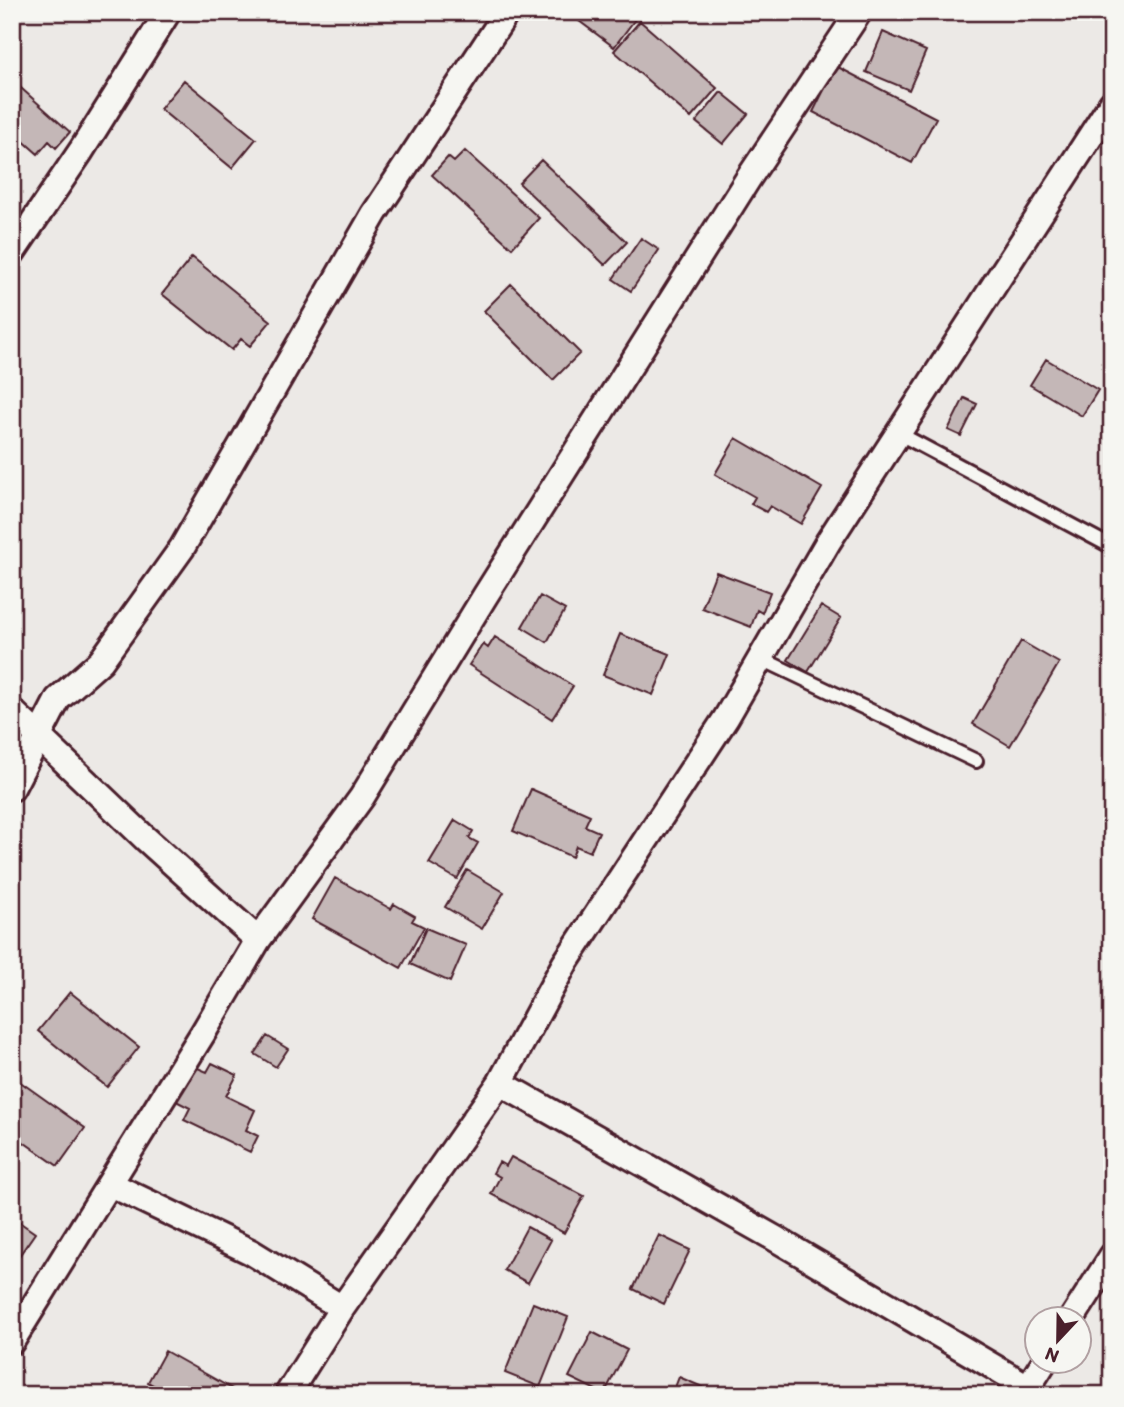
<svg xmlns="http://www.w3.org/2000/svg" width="1124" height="1407" viewBox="0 0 1124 1407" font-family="Itim,sans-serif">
  <rect width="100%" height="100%" fill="#ece9e6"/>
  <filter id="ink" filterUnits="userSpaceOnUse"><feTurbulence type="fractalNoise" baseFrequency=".0143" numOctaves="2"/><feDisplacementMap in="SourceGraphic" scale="14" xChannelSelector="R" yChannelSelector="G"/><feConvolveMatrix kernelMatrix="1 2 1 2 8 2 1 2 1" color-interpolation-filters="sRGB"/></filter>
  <g filter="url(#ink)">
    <!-- building -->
    <path fill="#c4b7b7" stroke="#4a1f2b" stroke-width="2" d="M 567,12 L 636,12 L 639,14 L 614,47 Z
      M 640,21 L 717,88 L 691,118 L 614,51 Z
      M 883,32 L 926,51 L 909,90 L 866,72 Z
      M 836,66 L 936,118 L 912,163 L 813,112 Z
      M 12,80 L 70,132 L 56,148 L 49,141 L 38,154 L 12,131 Z
      M 184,80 L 256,139 L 232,168 L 160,109 Z
      M 721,92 L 748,114 L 723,144 L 696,122 Z
      M 465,151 L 539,218 L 512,248 L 432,175 L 448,157 L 454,162 Z
      M 541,160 L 627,242 L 605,265 L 519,183 Z
      M 641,238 L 659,250 L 631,291 L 613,279 Z
      M 192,257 L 271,321 L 250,346 L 241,339 L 232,350 L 162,294 Z
      M 511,284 L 580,353 L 553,380 L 484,311 Z
      M 1046,359 L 1098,390 L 1082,416 L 1030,385 Z
      M 964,398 L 977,404 L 961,436 L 948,430 Z
      M 736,438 L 822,488 L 801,524 L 770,506 L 766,512 L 751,504 L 755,497 L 715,474 Z
      M 716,572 L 770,592 L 762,613 L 757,610 L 751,627 L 702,608 Z
      M 540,596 L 565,610 L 547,642 L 522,627 Z
      M 821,606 L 841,618 L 808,672 L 788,660 Z
      M 620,634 L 670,654 L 653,695 L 603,675 Z
      M 495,637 L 573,686 L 552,719 L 469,665 L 483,644 L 488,648 Z
      M 1021,641 L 1059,663 L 1010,746 L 973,724 Z
      M 531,789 L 590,815 L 585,826 L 599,832 L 590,852 L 576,846 L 572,857 L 513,831 Z
      M 455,820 L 473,831 L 469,838 L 478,843 L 457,879 L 429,863 Z
      M 467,870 L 504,892 L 482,929 L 445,907 Z
      M 335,878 L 391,909 L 394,904 L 415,916 L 412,921 L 424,927 L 401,968 L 312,919 Z
      M 426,928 L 466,945 L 450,982 L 410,964 Z
      M 70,992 L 139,1047 L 107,1087 L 38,1031 Z
      M 267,1036 L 288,1049 L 276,1067 L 255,1054 Z
      M 212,1063 L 237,1075 L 226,1096 L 255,1110 L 246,1130 L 258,1136 L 250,1152 L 184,1120 L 190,1108 L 176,1101 L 193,1066 L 207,1072 Z
      M 12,1076 L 85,1128 L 58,1166 L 12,1134 Z
      M 511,1157 L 584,1196 L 564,1233 L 491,1194 L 500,1177 L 493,1173 L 499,1162 L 506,1166 Z
      M 12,1217 L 35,1233 L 12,1266 Z
      M 527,1227 L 551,1240 L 528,1283 L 504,1270 Z
      M 659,1235 L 690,1250 L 664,1304 L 633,1289 Z
      M 533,1303 L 568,1317 L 540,1387 L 505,1373 Z
      M 592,1332 L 627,1350 L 604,1394 L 569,1377 Z
      M 165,1351 L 243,1395 L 171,1395 L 148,1382 Z
      M 679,1377 L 721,1395 L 672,1395 Z"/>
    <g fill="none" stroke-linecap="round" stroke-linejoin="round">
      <!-- service casing -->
      <g stroke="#4a1f2b" stroke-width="18">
        <path id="service" d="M 898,433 L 1112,547
          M 762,659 L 976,761"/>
      </g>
      <!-- minor casing -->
      <g stroke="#4a1f2b" stroke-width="30">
        <path id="minor" d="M 12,253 L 81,151 L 168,12
          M 12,711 L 146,839 L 258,940
          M 12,788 L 58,699 L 101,661 L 182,548 L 374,214 L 507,12
          M 500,1083 L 776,1239 L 1028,1387
          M 110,1184 L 251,1252 L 342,1308
          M 1071,1320 L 1112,1256
          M 12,1341 L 203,1033 L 258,940 L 362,797 L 485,596 L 748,179 L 859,12
          M 287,1395 L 342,1308 L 500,1083 L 565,963 L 726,718 L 828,542 L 1112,103
          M 1023,1395 L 1044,1362"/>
      </g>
      <!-- service -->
      <use href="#service" stroke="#f6f6f2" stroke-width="12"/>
      <!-- minor -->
      <use href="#minor" stroke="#f6f6f2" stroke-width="24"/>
    </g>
  </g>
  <!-- margin -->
  <rect width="1124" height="1407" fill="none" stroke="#f6f6f2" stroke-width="42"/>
  <rect x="21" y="21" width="1082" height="1365" fill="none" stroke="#4a1f2b" stroke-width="2.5" filter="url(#ink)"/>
  <!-- north arrow -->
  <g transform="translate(1058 1340) rotate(202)"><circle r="33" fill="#f6f6f2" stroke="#b1a0a2" stroke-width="2"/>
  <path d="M0-5L12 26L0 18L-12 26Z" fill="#4a1f2b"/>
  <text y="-10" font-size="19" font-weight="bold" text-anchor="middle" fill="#4a1f2b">N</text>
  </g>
</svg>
